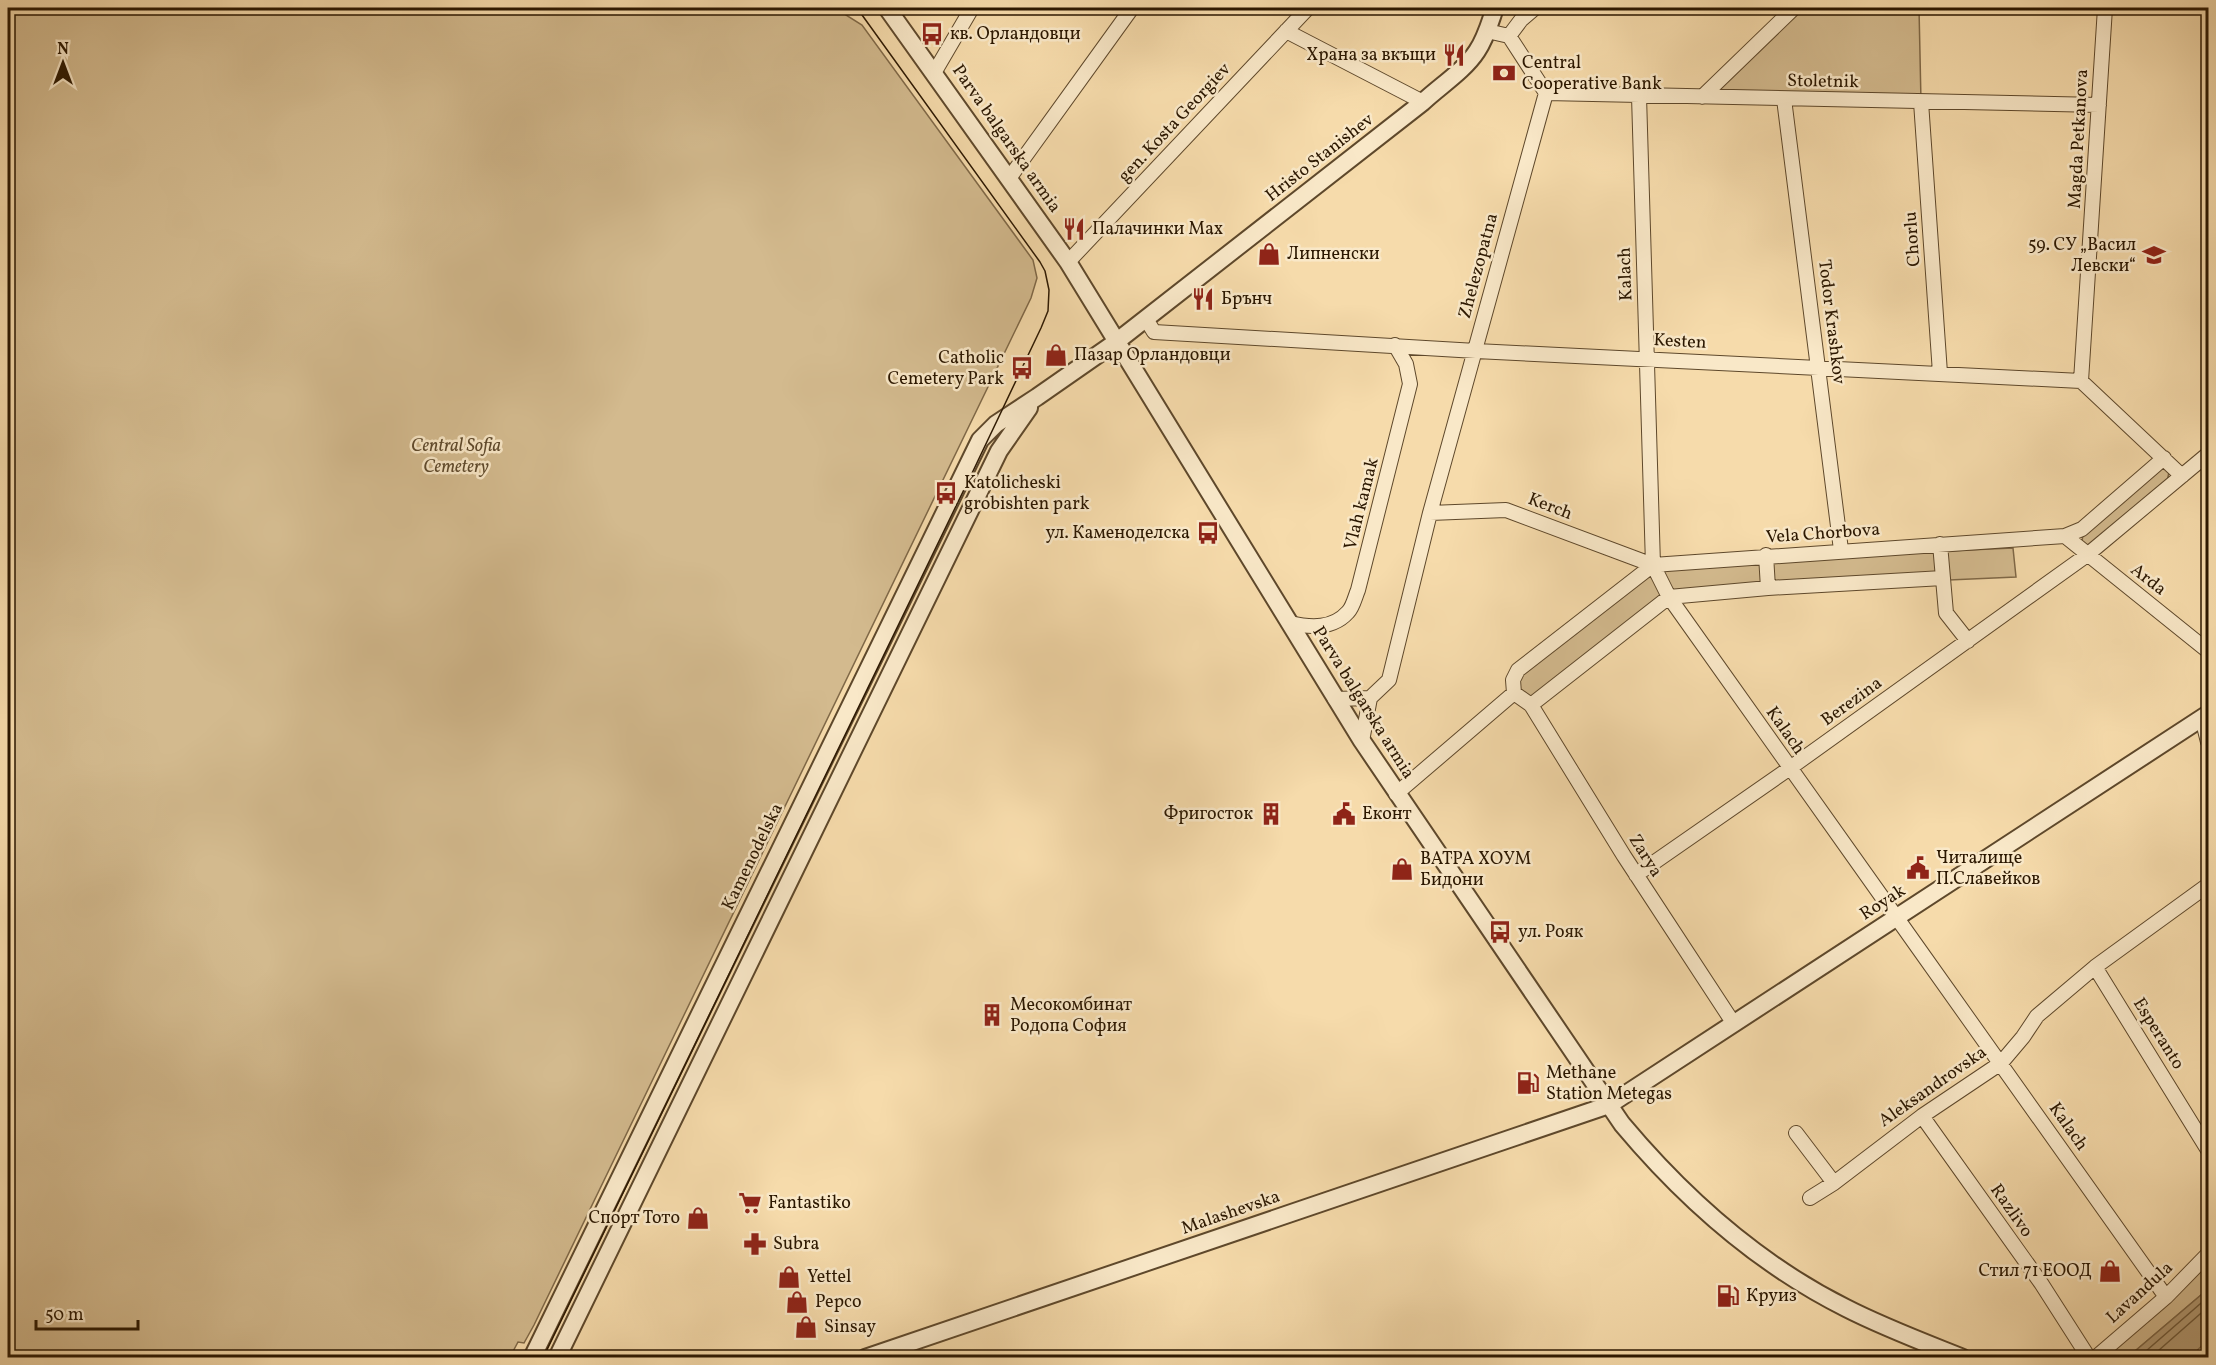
<svg xmlns="http://www.w3.org/2000/svg" width="2216" height="1365" viewBox="0 0 2216 1365" font-family="Vollkorn,serif">
  <rect width="100%" height="100%" fill="#f6dbab"/>
  <filter id="stains"><feTurbulence type="fractalNoise" baseFrequency=".00333" numOctaves="4"/><feColorMatrix values="0 0 0 0 .2 0 0 0 0 .09 0 0 0 0 .02 0 0 0 .5 -.17"/></filter>
  <radialGradient id="worn" r=".72"><stop offset=".6" stop-color="#630" stop-opacity="0"/><stop offset="1" stop-color="#630" stop-opacity=".3"/></radialGradient>
  <!-- green -->
  <path fill="#d3ba8e" stroke="#7f6847" stroke-width="1.5" d="M 8,8 L 835,8 L 862,25 L 1033,260 L 1037,278 L 1031,298 L 534,1325 L 524,1343 L 518,1342 L 510,1357 L 8,1357 Z
    M 1794,8 L 1919,8 L 1921,102 L 1702,97 Z
    M 2205,216 L 2208,216 L 2208,297 L 2202,297 Z
    M 2165,466 L 2169,472 L 2167,482 L 2091,545 L 2085,545 L 2082,542 L 2083,534 L 2120,499 Z
    M 1940,544 L 1943,578 L 1669,597 L 1531,705 L 1514,693 L 1518,670 L 1653,565 Z
    M 2013,548 L 2016,577 L 1949,580 L 1946,551 Z
    M 2208,1254 L 2208,1289 L 2128,1357 L 2095,1358 Z"/>
  <!-- water -->
  <path fill="#b19871" stroke="#7b6444" stroke-width="1.5" d="M 2208,1289 L 2208,1340 L 2190,1357 L 2128,1357 Z"/>
  <g fill="none" stroke-linecap="round" stroke-linejoin="round">
    <!-- shore -->
    <path stroke="#6e5838" stroke-width="1.5" d="M 2138,1358 L 2208,1297
      M 2150,1358 L 2208,1307"/>
    <!-- minor casing -->
    <g stroke="#5e482b" stroke-width="16">
      <path id="minor" d="M 1286,31 L 1423,102
        M 1487,31 L 1509,36 L 1521,20 L 1535,8
        M 934,73 L 972,8
        M 1546,93 L 2099,105
        M 1639,96 L 1653,565 L 1669,597 C 1834,831 2001,1063 2166,1297
        M 1702,97 L 1794,8
        M 1784,99 L 1841,550
        M 1921,102 L 1940,373
        M 1010,177 L 1132,8
        M 1068,262 L 1308,8
        M 1146,319 L 1154,332 L 1476,351 L 2081,381 L 2182,476
        M 2081,381 L 2105,8
        M 1430,513 L 1506,510 L 1653,565
        M 2065,536 L 2208,651
        M 1940,544 L 1946,613 L 1968,641
        M 1766,555 L 1768,588
        M 1943,578 L 1768,588 L 1669,597 L 1531,705 L 1514,693 L 1513,680 L 1518,670 L 1653,565 L 2065,536 L 2082,529 L 2164,458
        M 1290,623 C 1311,628 1333,629 1348,612 C 1353,607 1355,597 1358,590 L 1410,384 L 1406,364 L 1395,345
        M 1335,699 L 1370,698
        M 1531,705 L 1624,856 L 1734,1024
        M 2202,718 L 2208,742
        M 1362,741 L 1370,698 L 1389,680 L 1430,513 L 1546,93 L 1509,36
        M 1396,794 L 1514,693
        M 1636,875 L 1790,768 L 2087,555 L 2208,454
        M 2095,967 L 2208,1150
        M 1922,1116 L 2041,1283 L 2089,1358
        M 1796,1133 L 1834,1183
        M 1810,1198 L 1834,1183 L 1922,1116 L 2001,1063 L 2023,1037 L 2037,1016 L 2095,967 L 2208,885
        M 2095,1358 L 2166,1297 L 2208,1254"/>
    </g>
    <!-- tertiary casing -->
    <g stroke="#5e482b" stroke-width="20">
      <path id="tertiary" d="M 887,8 L 1068,262 L 1362,741 L 1622,1124 C 1684,1198 1758,1264 1846,1308 C 1883,1327 1923,1342 1963,1358
        M 532,1358 L 980,440 L 996,424 L 1037,397 L 1116,342 L 1423,102 C 1440,86 1464,71 1477,51 C 1486,38 1490,22 1495,8
        M 557,1358 L 999,451 L 1029,408
        M 865,1358 L 1609,1105 L 2208,714"/>
    </g>
    <!-- minor -->
    <use href="#minor" stroke="#f9e8c8" stroke-width="14"/>
    <!-- tertiary -->
    <use href="#tertiary" stroke="#f9e8c8" stroke-width="16"/>
    <!-- tram -->
    <path stroke="#2b1700" stroke-width="1.5" d="M 543,1358 L 974,469 L 1041,328 L 1048,311 L 1049,290 L 1045,271 L 1040,262 L 857,8"/>
  </g>
  <!-- icons -->
  <defs>
    <g id="bus-bare" transform="scale(1.8)"><path d="M-5-6H5V4H4V6H2V4H-2V6H-4V4H-5ZM-3.5-4V0h7V-4ZM-3.5 1.2v1.5H-2V1.2ZM2 1.2v1.5H3.5V1.2Z" fill="#8f2418" stroke="#f9e8c8" stroke-width="2.5" paint-order="stroke"/></g>
    <g id="restaurant-bare" transform="scale(1.8)"><path d="M-5-6h1v4h1v-4h1v4h1v-4h1v5L-1.5 .5V6h-2V.5L-5-1ZM5-6V6H3V1.5H1.5Q1.5-4 5-6Z" fill="#8f2418" stroke="#f9e8c8" stroke-width="2.5" paint-order="stroke"/></g>
    <g id="bank-bare" transform="scale(1.8)"><path d="M-6-4H6V4H-6ZM0-2.3a2.3 2.3 0 1 0 0 4.6a2.3 2.3 0 1 0 0-4.6Z" fill="#8f2418" stroke="#f9e8c8" stroke-width="2.5" paint-order="stroke"/></g>
    <g id="shop-bare" transform="scale(1.8)"><path d="M-5-2.5h2.3a2.7 3.5 0 0 1 5.4 0H5L5.5 6h-11ZM-1.5-2.5h3a1.5 2.3 0 0 0-3 0Z" fill="#8f2418" stroke="#f9e8c8" stroke-width="2.5" paint-order="stroke"/></g>
    <g id="school-bare" transform="scale(1.8)"><path d="M0-5L7-2L0 1L-7-2ZM-4 1L0 2.5L4 1V4Q0 6-4 4Z" fill="#8f2418" stroke="#f9e8c8" stroke-width="2.5" paint-order="stroke"/></g>
    <g id="building-bare" transform="scale(1.8)"><path d="M-4-6H4V6H1V3H-1V6H-4ZM-2.5-4.3h1.7v1.8h-1.7ZM.8-4.3h1.7v1.8H.8ZM-2.5-1h1.7V.8h-1.7ZM.8-1h1.7V.8H.8Z" fill="#8f2418" stroke="#f9e8c8" stroke-width="2.5" paint-order="stroke"/></g>
    <g id="civic-bare" transform="scale(1.8)"><path d="M-.6-6.5H3V-4.5H.6V-3L4-1V1h2V6H-6V1h2V-1L-.6-3ZM-1.2 2.5V6h2.4V2.5Z" fill="#8f2418" stroke="#f9e8c8" stroke-width="2.5" paint-order="stroke"/></g>
    <g id="fuel-bare" transform="scale(1.8)"><path d="M-5.5-6h7V0h2V4h1.3V-2.5L3-4.5l.8-.8L6-3V5H2.5V1h-1V6h-7ZM-4.2-4.7v3.2H.2V-4.7Z" fill="#8f2418" stroke="#f9e8c8" stroke-width="2.5" paint-order="stroke"/></g>
    <g id="supermarket-bare" transform="scale(1.8)"><path d="M-6-5.5h2.5l.6 2H6L4.5 2H-2.5L-4.4-4H-6ZM-1.5 3.2a1.3 1.3 0 1 0 .1 0ZM3 3.2a1.3 1.3 0 1 0 .1 0Z" fill="#8f2418" stroke="#f9e8c8" stroke-width="2.5" paint-order="stroke"/></g>
    <g id="pharmacy-bare" transform="scale(1.8)"><path d="M-2-6h4v4h4v4h-4v4h-4v-4h-4v-4h4Z" fill="#8f2418" stroke="#f9e8c8" stroke-width="2.5" paint-order="stroke"/></g>
  </defs>
  <g fill-rule="evenodd">
    <use href="#bus-bare" x="932" y="34"/>
    <use href="#restaurant-bare" x="1454" y="55"/>
    <use href="#bank-bare" x="1504" y="73"/>
    <use href="#restaurant-bare" x="1074" y="229"/>
    <use href="#shop-bare" x="1269" y="254"/>
    <use href="#school-bare" x="2154" y="255"/>
    <use href="#restaurant-bare" x="1203" y="299"/>
    <use href="#shop-bare" x="1056" y="355"/>
    <use href="#bus-bare" x="1022" y="368"/>
    <use href="#bus-bare" x="946" y="493"/>
    <use href="#bus-bare" x="1208" y="533"/>
    <use href="#building-bare" x="1271" y="814"/>
    <use href="#civic-bare" x="1344" y="814"/>
    <use href="#civic-bare" x="1918" y="868"/>
    <use href="#shop-bare" x="1402" y="869"/>
    <use href="#bus-bare" x="1500" y="932"/>
    <use href="#building-bare" x="992" y="1015"/>
    <use href="#fuel-bare" x="1528" y="1083"/>
    <use href="#supermarket-bare" x="750" y="1203"/>
    <use href="#shop-bare" x="698" y="1218"/>
    <use href="#pharmacy-bare" x="755" y="1244"/>
    <use href="#shop-bare" x="2110" y="1271"/>
    <use href="#shop-bare" x="789" y="1277"/>
    <use href="#fuel-bare" x="1728" y="1296"/>
    <use href="#shop-bare" x="797" y="1302"/>
    <use href="#shop-bare" x="806" y="1327"/>
  </g>
  <g text-anchor="middle" dominant-baseline="central" stroke-width="5" stroke-linejoin="round" paint-order="stroke">
    <!-- poi labels -->
    <g font-size="18" fill="#2b1700" stroke="#f9e8c8" text-anchor="start">
      <text x="950" y="34">кв. Орландовци</text>
      <text x="1436" y="55" text-anchor="end">Храна за вкъщи</text>
      <text x="1522" y="63">Central<tspan x="1522" dy="21">Cooperative Bank</tspan></text>
      <text x="1092" y="229">Палачинки Max</text>
      <text x="2136" y="245" text-anchor="end">59. СУ „Васил<tspan x="2136" dy="21">Левски“</tspan></text>
      <text x="1287" y="254">Липненски</text>
      <text x="1221" y="299">Брънч</text>
      <text x="1074" y="355">Пазар Орландовци</text>
      <text x="1004" y="358" text-anchor="end">Catholic<tspan x="1004" dy="21">Cemetery Park</tspan></text>
      <text x="964" y="483">Katolicheski<tspan x="964" dy="21">grobishten park</tspan></text>
      <text x="1190" y="533" text-anchor="end">ул. Каменоделска</text>
      <text x="1253" y="814" text-anchor="end">Фригосток</text>
      <text x="1362" y="814">Еконт</text>
      <text x="1936" y="858">Читалище<tspan x="1936" dy="21">П.Славейков</tspan></text>
      <text x="1420" y="859">ВАТРА ХОУМ<tspan x="1420" dy="21">Бидони</tspan></text>
      <text x="1518" y="932">ул. Рояк</text>
      <text x="1010" y="1005">Месокомбинат<tspan x="1010" dy="21">Родопа София</tspan></text>
      <text x="1546" y="1073">Methane<tspan x="1546" dy="21">Station Metegas</tspan></text>
      <text x="768" y="1203">Fantastiko</text>
      <text x="680" y="1218" text-anchor="end">Спорт Тото</text>
      <text x="773" y="1244">Subra</text>
      <text x="2092" y="1271" text-anchor="end">Стил 71 ЕООД</text>
      <text x="807" y="1277">Yettel</text>
      <text x="1746" y="1296">Круиз</text>
      <text x="815" y="1302">Pepco</text>
      <text x="824" y="1327">Sinsay</text>
    </g>
    <!-- street labels -->
    <g font-size="18" fill="#2b1700" stroke="#f9e8c8">
      <text transform="translate(1823 82) rotate(1)">Stoletnik</text>
      <text transform="translate(1175 123) rotate(-47)">gen. Kosta Georgiev</text>
      <text transform="translate(1006 139) rotate(55)">Parva balgarska armia</text>
      <text transform="translate(2079 139) rotate(-87)">Magda Petkanova</text>
      <text transform="translate(1320 158) rotate(-38)">Hristo Stanishev</text>
      <text transform="translate(1913 239) rotate(-94)">Chorlu</text>
      <text transform="translate(1479 266) rotate(-75)">Zhelezopatna</text>
      <text transform="translate(1626 274) rotate(-92)">Kalach</text>
      <text transform="translate(1831 322) rotate(83)">Todor Krashkov</text>
      <text transform="translate(1680 342) rotate(3)">Kesten</text>
      <text transform="translate(1362 504) rotate(-76)">Vlah kamak</text>
      <text transform="translate(1550 507) rotate(21)">Kerch</text>
      <text transform="translate(1823 534) rotate(-4)">Vela Chorbova</text>
      <text transform="translate(2148 580) rotate(38)">Arda</text>
      <text transform="translate(1852 702) rotate(-36)">Berezina</text>
      <text transform="translate(1363 703) rotate(58)">Parva balgarska armia</text>
      <text transform="translate(1785 731) rotate(55)">Kalach</text>
      <text transform="translate(1645 856) rotate(58)">Zarya</text>
      <text transform="translate(753 857) rotate(-64)">Kamenodelska</text>
      <text transform="translate(1883 903) rotate(-33)">Royak</text>
      <text transform="translate(2158 1034) rotate(58)">Esperanto</text>
      <text transform="translate(1933 1087) rotate(-35)">Aleksandrovska</text>
      <text transform="translate(2068 1127) rotate(55)">Kalach</text>
      <text transform="translate(2011 1211) rotate(55)">Razlivo</text>
      <text transform="translate(1231 1213) rotate(-19)">Malashevska</text>
      <text transform="translate(2140 1293) rotate(-42)">Lavandula</text>
    </g>
    <!-- park labels -->
    <g font-size="18" font-style="italic" fill="#5d482b" stroke="#f9e8c8">
      <text x="456" y="446">Central Sofia<tspan x="456" dy="21">Cemetery</tspan></text>
    </g>
  </g>
  <!-- margin -->
  <rect width="2216" height="1365" fill="none" stroke="#f6dbab" stroke-width="30"/>
  <rect x="9" y="9" width="2198" height="1347" fill="none" stroke="#2b1700" stroke-width="3"/>
  <rect x="15" y="15" width="2186" height="1335" fill="none" stroke="#2b1700" stroke-width="1.5"/>
  <!-- north arrow -->
  <g transform="translate(63 63)" stroke="#f9e8c8" stroke-width="4.5" paint-order="stroke">
  <path d="M0-4.5L10 22L0 15L-10 22Z" fill="#2b1700"/>
  <text y="-9" font-size="16" font-weight="bold" text-anchor="middle" fill="#2b1700">N</text>
  </g>
  <!-- scale -->
  <path d="M36 1320v9h102v-9" fill="none" stroke="#2b1700" stroke-width="3"/>
  <text x="45" y="1320" font-size="18" fill="#2b1700" stroke="#f9e8c8" stroke-width="4.5" paint-order="stroke">50 m</text>
  <rect width="100%" height="100%" filter="url(#stains)"/>
  <rect width="100%" height="100%" fill="url(#worn)"/>
</svg>
